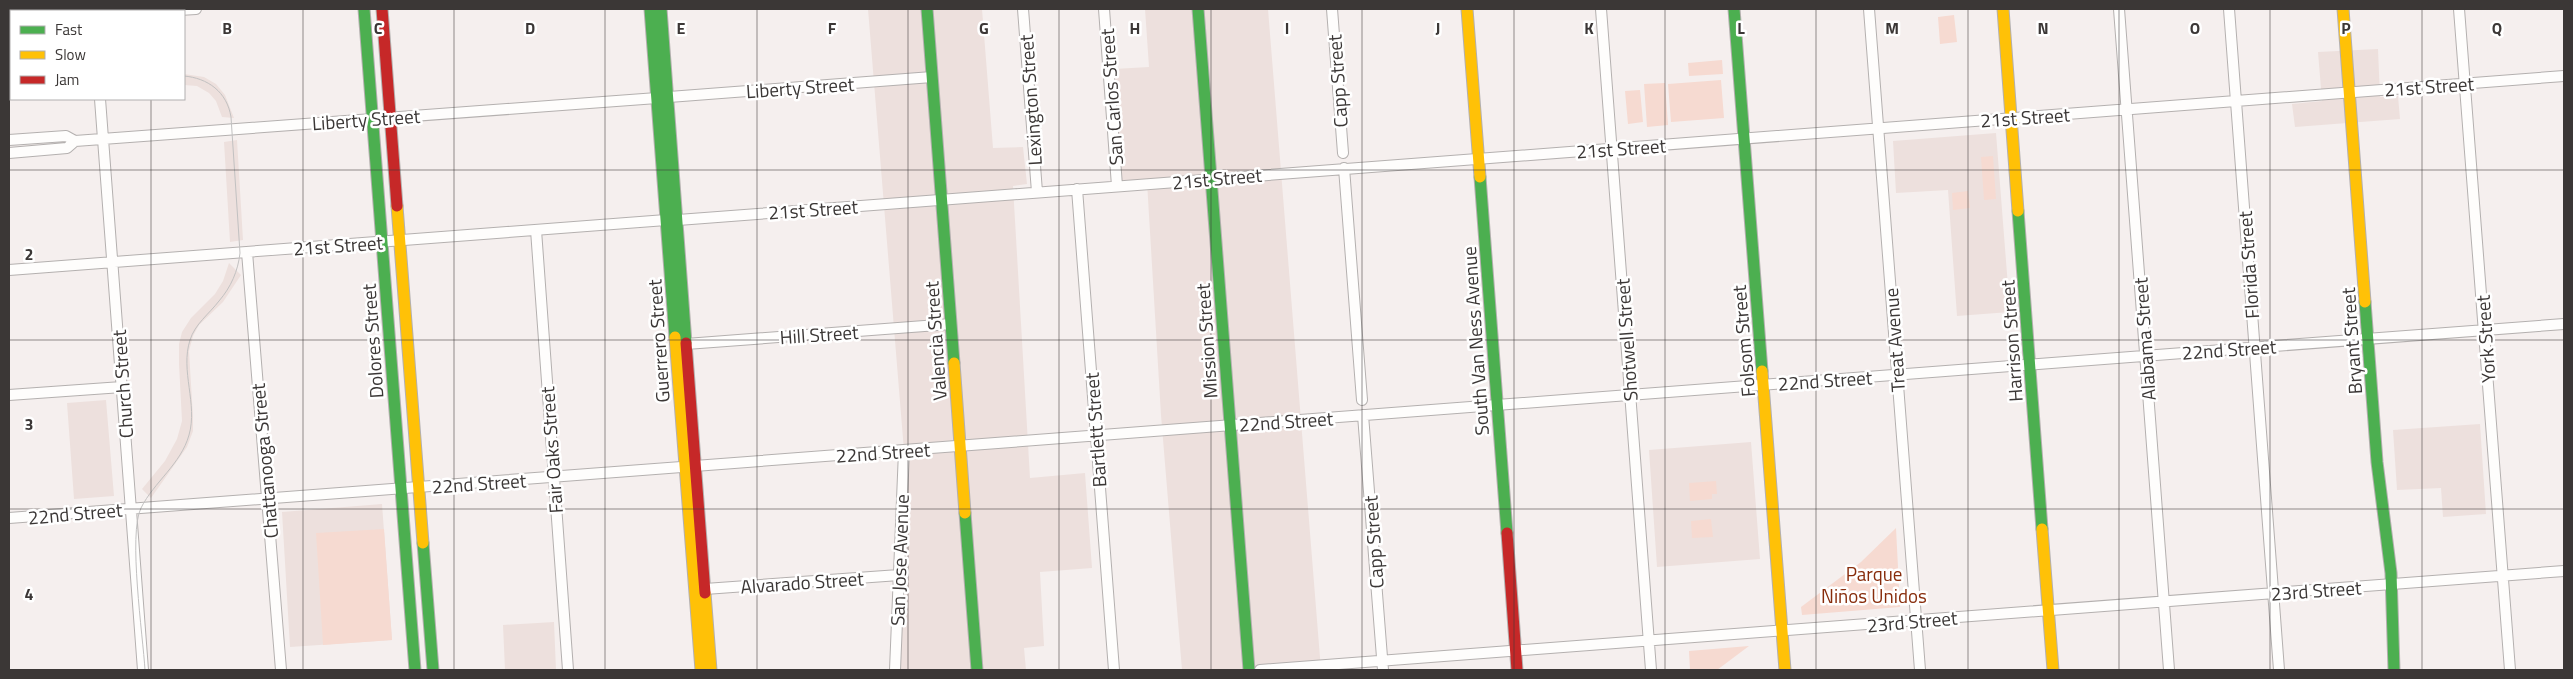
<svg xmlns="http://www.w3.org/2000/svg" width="2573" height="679" viewBox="0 0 2573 679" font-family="'Titillium Web',sans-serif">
  <rect width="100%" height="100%" fill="#f5efee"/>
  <!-- built -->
  <path fill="#ede0dd" d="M 868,9 L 982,9 L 993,148 L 1023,147 L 1027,184 L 1013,186 L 1030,478 L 1085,473 L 1092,568 L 1040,572 L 1044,646 L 1024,648 L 1026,670 L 895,670 L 904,451 Z
    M 1145,9 L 1268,9 L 1321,670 L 1182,670 L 1161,415 L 1147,182 L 1121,183 L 1114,69 L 1149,67 Z
    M 2378,49 L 2380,97 L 2398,96 L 2400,119 L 2295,127 L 2292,104 L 2322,101 L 2318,52 Z
    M 184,74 L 204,77 L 216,84 L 225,95 L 234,118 L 222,117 L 216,101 L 209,93 L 197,86 L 184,85 Z
    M 1996,133 L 2010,312 L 1957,316 L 1948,190 L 1896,193 L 1893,141 Z
    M 237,140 L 243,240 L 230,242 L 224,142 Z
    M 229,263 L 241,275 L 223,302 L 199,325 L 193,336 L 189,351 L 193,417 L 193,431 L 187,447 L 151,498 L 142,489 L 165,461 L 177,439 L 182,421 L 179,364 L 179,344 L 182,332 L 191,318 L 215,294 L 223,281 Z
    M 106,400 L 114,496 L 74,499 L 67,403 Z
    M 2480,424 L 2486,514 L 2443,517 L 2441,488 L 2397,490 L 2393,430 Z
    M 1751,442 L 1760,559 L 1657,567 L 1649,450 Z
    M 382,504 L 392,640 L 290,647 L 282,512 Z
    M 554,622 L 556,670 L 505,670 L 503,625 Z"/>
  <!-- green -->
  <path fill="#f6dad1" d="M 1954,15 L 1957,42 L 1940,44 L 1938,17 Z
    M 1722,60 L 1723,74 L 1689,76 L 1688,63 Z
    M 1721,80 L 1724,118 L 1671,122 L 1668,84 Z
    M 1665,83 L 1668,125 L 1647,127 L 1644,84 Z
    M 1640,90 L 1643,122 L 1628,124 L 1625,91 Z
    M 1993,156 L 1996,199 L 1984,200 L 1981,157 Z
    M 1968,191 L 1970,208 L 1953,210 L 1952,193 Z
    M 1716,481 L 1717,494 L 1712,494 L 1712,499 L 1690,501 L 1689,483 Z
    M 1711,519 L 1713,537 L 1692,538 L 1691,521 Z
    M 1896,528 L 1900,607 L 1802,615 L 1801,607 L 1861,562 Z
    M 384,529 L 392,640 L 323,645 L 316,533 Z
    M 1749,646 L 1717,670 L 1690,670 L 1689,651 Z"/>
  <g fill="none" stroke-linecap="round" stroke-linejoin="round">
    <!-- street casing -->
    <g stroke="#b4b0af" stroke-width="12">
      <path id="street" d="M 90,9 L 91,11
        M 1023,9 L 1037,192
        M 1104,9 L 1117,186
        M 1332,9 L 1343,153
        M 1601,9 L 1651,670
        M 1869,9 L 1920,670
        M 2119,9 L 2169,670
        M 2229,9 L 2279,670
        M 2459,9 L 2510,670
        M 162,11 L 196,9
        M 9,23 L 11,23
        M 669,97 L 932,77
        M 100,99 L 143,670
        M 9,140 L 66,136 L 75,141 L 657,98
        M 9,153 L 67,148 L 75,141
        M 1344,168 L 1362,400
        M 1077,189 L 1114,670
        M 678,220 L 2564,76
        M 536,230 L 568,670
        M 247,252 L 281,670
        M 9,270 L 666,220
        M 686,344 L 951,324
        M 9,395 L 122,387
        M 1363,415 L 1383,670
        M 9,518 L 2564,324
        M 705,589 L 899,575
        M 895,670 L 904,451
        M 1260,670 L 2564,571"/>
    </g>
    <!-- fast casing -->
    <g stroke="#b4b0af" stroke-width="13">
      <path id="fast" d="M 364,9 L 415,670
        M 650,9 L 675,337
        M 661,9 L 686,343
        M 927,9 L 954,363
        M 1198,9 L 1249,670
        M 1734,9 L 1762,371
        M 1480,177 L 1507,533
        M 2018,211 L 2042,529
        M 2365,302 L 2377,462 L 2391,573 L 2394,670
        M 965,513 L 977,670
        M 423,543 L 433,670"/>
    </g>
    <!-- slow casing -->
    <g stroke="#b4b0af" stroke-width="13">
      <path id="slow" d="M 1467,9 L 1480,177
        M 2003,9 L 2018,211
        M 2343,9 L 2365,302
        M 397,206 L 423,543
        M 675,337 L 701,670
        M 954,363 L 965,513
        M 1762,371 L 1785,670
        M 2042,529 L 2053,670
        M 705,593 L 711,670"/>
    </g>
    <!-- jam casing -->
    <g stroke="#b4b0af" stroke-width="13">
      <path id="jam" d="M 382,9 L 397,206
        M 686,343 L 705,593
        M 1507,533 L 1517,670"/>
    </g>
    <!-- street -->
    <use href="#street" stroke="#fefdfc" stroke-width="10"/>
    <!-- fast -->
    <use href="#fast" stroke="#4caf50" stroke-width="11"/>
    <!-- slow -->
    <use href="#slow" stroke="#ffc107" stroke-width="11"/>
    <!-- jam -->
    <use href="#jam" stroke="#c62828" stroke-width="11"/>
    <!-- tram -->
    <path stroke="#c2c1c1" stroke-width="1" d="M 113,9 L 113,11
      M 145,670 C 143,636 128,534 141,508 C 154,482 181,464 189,435 C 198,404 180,371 190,340 C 195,324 209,314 219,301 C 231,287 238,271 240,253 L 231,117 C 227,92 208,78 184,76"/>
  </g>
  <!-- grid -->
  <path fill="none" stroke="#3b3736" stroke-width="1" stroke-opacity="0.55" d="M 151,9 L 151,11M 303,9 L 303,670M 454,9 L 454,670M 605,9 L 605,670M 757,9 L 757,670M 908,9 L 908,670M 1059,9 L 1059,670M 1211,9 L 1211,670M 1362,9 L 1362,670M 1514,9 L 1514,670M 1665,9 L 1665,670M 1816,9 L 1816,670M 1968,9 L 1968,670M 2119,9 L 2119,670M 2270,9 L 2270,670M 2422,9 L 2422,670M 151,99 L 151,670M 9,170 L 2564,170M 9,340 L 2564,340M 9,509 L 2564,509"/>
  <g text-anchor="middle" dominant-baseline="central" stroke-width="5" stroke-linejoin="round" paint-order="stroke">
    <!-- street labels -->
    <g font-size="19" fill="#3b3736" stroke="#fff">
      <text transform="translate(1337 81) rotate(-94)">Capp Street</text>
      <text transform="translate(2429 86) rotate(-4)">21st Street</text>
      <text transform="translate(800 87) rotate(-4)">Liberty Street</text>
      <text transform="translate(1111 97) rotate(-94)">San Carlos Street</text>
      <text transform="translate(1030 100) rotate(-94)">Lexington Street</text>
      <text transform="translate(2025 117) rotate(-4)">21st Street</text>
      <text transform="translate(366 119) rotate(-4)">Liberty Street</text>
      <text transform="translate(1621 148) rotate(-4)">21st Street</text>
      <text transform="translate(1217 178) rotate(-5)">21st Street</text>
      <text transform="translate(813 209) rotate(-4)">21st Street</text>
      <text transform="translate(338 245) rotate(-4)">21st Street</text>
      <text transform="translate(2248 265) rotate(-94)">Florida Street</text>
      <text transform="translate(819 334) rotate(-4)">Hill Street</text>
      <text transform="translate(2144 339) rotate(-94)">Alabama Street</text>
      <text transform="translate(2485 339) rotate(-94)">York Street</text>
      <text transform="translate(1626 340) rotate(-94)">Shotwell Street</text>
      <text transform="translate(1894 340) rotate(-94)">Treat Avenue</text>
      <text transform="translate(372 341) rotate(-94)">Dolores Street</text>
      <text transform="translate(658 341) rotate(-94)">Guerrero Street</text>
      <text transform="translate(935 341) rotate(-94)">Valencia Street</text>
      <text transform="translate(1206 341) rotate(-94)">Mission Street</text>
      <text transform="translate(1475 341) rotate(-94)">South Van Ness Avenue</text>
      <text transform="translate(1743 341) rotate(-95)">Folsom Street</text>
      <text transform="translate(2011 341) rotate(-94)">Harrison Street</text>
      <text transform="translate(2351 341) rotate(-94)">Bryant Street</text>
      <text transform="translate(2229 349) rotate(-4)">22nd Street</text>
      <text transform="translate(1825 380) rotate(-4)">22nd Street</text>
      <text transform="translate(122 384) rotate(-94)">Church Street</text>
      <text transform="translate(1286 421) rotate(-4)">22nd Street</text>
      <text transform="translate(1095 430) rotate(-94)">Bartlett Street</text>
      <text transform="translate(551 450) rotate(-94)">Fair Oaks Street</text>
      <text transform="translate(883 452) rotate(-4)">22nd Street</text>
      <text transform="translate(264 461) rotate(-95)">Chattanooga Street</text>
      <text transform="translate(479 483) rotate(-4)">22nd Street</text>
      <text transform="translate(75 513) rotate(-5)">22nd Street</text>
      <text transform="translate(1373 542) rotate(-94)">Capp Street</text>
      <text transform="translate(899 560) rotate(-88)">San Jose Avenue</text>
      <text transform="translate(802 582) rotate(-4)">Alvarado Street</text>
      <text transform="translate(2316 590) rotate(-4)">23rd Street</text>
      <text transform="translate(1912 621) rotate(-5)">23rd Street</text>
    </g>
    <!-- park labels -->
    <g font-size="19" fill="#872c0b" stroke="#fff">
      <text x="1874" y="573">Parque<tspan x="1874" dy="22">Niños Unidos</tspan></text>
    </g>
  </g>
  <g font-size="16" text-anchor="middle" font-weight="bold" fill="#3b3736" stroke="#fff" stroke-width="5" stroke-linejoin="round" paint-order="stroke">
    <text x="227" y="34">B</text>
    <text x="378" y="34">C</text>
    <text x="530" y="34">D</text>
    <text x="681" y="34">E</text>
    <text x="832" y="34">F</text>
    <text x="984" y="34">G</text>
    <text x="1135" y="34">H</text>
    <text x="1287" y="34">I</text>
    <text x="1438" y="34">J</text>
    <text x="1589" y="34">K</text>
    <text x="1741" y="34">L</text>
    <text x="1892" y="34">M</text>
    <text x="2043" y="34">N</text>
    <text x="2195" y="34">O</text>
    <text x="2346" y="34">P</text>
    <text x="2497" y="34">Q</text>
    <text x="29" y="260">2</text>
    <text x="29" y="430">3</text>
    <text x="29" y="600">4</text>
  </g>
  <!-- border -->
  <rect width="2573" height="679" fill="none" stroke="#3b3736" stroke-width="20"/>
  <!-- legend -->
  <rect x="10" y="10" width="175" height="90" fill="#ffffff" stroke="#b1afaf"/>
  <rect x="20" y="26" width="25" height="8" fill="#4caf50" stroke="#b1afaf"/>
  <text x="55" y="35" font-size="15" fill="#3b3736">Fast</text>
  <rect x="20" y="51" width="25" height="8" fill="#ffc107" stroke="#b1afaf"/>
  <text x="55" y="60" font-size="15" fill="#3b3736">Slow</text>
  <rect x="20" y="76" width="25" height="8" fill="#c62828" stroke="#b1afaf"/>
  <text x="55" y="85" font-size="15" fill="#3b3736">Jam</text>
</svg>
